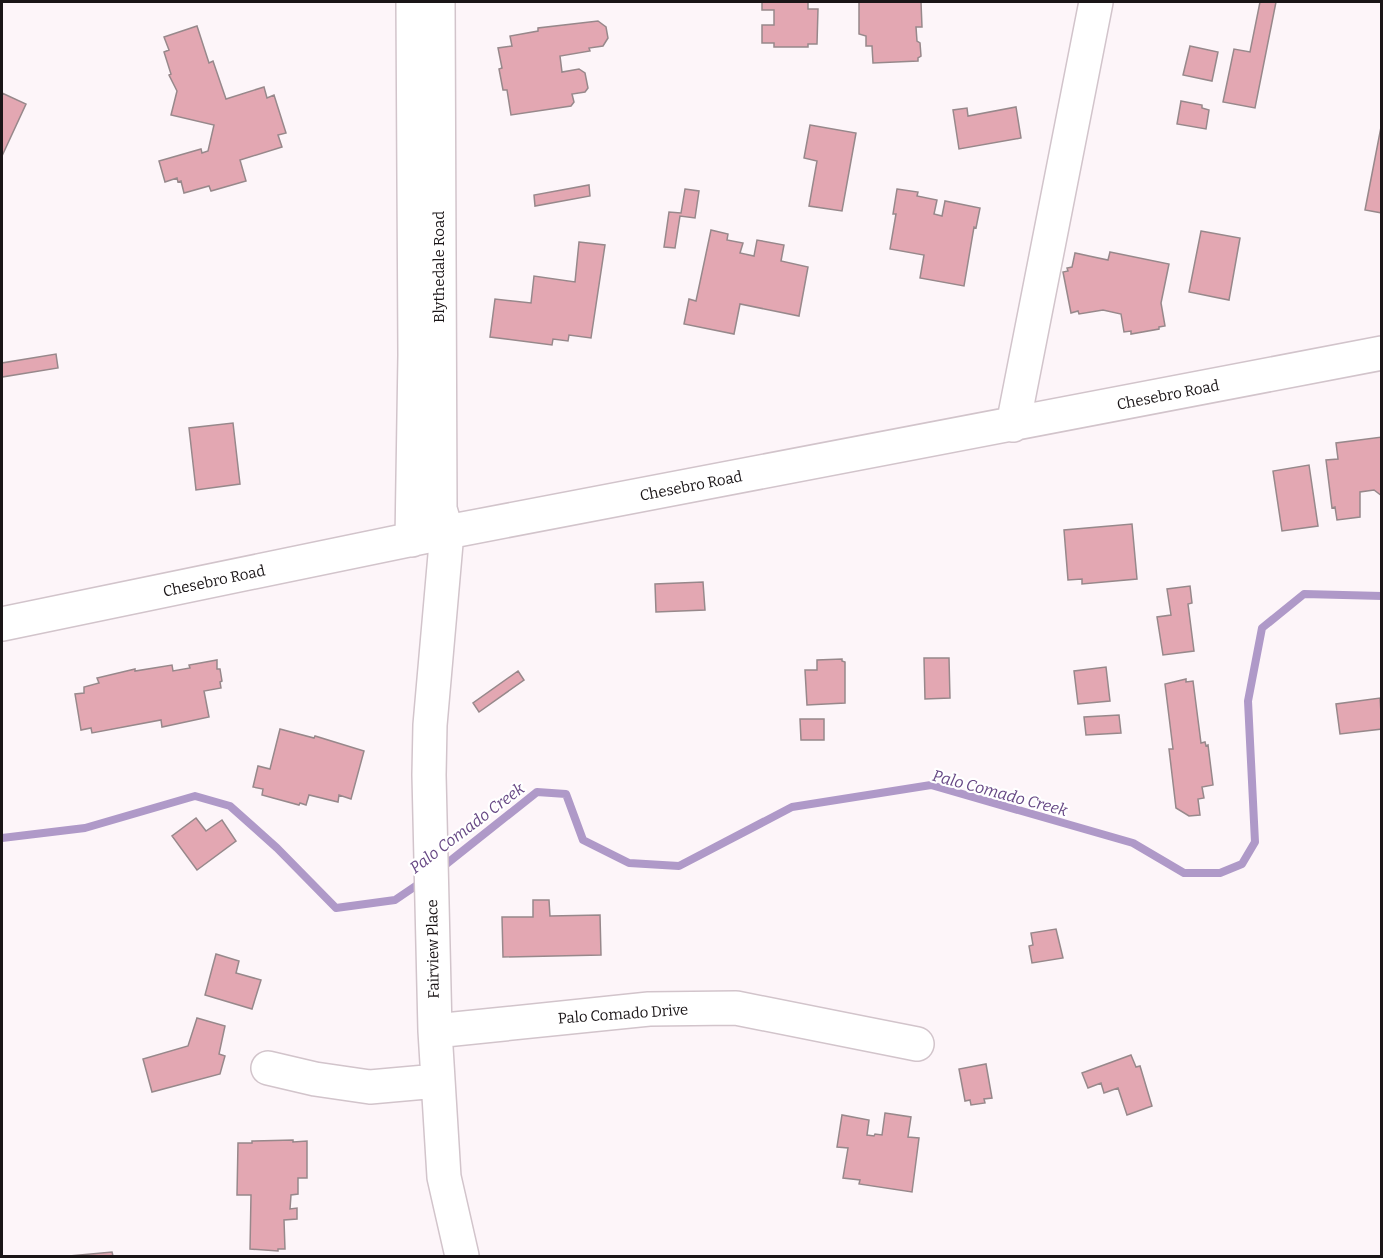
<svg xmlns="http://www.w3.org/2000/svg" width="1383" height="1258" viewBox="0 0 1383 1258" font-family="Bitter,serif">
  <rect width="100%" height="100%" fill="#fdf5f9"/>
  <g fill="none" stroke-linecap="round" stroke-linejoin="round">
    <!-- stream -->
    <path stroke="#af99c8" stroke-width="8" d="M 2,838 L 85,828 L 195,796 L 230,806 L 277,848 L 336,908 L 395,900 L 423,881
      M 440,869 L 537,792 L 566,794 L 583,840 L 629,863 L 679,866 L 792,807 L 931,785 L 1133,843 L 1184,873 L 1220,873 L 1242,864 L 1255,842 L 1248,701 L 1262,628 L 1304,594 L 1382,596"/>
  </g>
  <!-- building -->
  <path fill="#e3a7b2" stroke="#97888b" stroke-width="1.5" d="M 762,2 L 808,2 L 808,9 L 818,9 L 817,44 L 808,44 L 808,47 L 774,47 L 774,43 L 762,43 L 762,25 L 774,25 L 774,10 L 762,10 Z
    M 859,2 L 921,2 L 922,27 L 916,27 L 917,41 L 920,43 L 921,56 L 918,58 L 918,61 L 873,63 L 872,46 L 866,46 L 866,36 L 859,34 Z
    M 1260,2 L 1276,2 L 1255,108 L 1223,102 L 1234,49 L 1250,52 Z
    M 598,21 L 606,27 L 608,38 L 603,46 L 589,48 L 590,51 L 560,56 L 562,72 L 579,69 L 585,73 L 588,88 L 585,92 L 572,94 L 574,102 L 571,106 L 511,115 L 507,90 L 503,90 L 499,69 L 502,68 L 498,48 L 512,46 L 510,36 L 538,31 L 538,28 Z
    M 197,26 L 209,63 L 213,61 L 226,99 L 264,87 L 267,98 L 274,95 L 286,133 L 278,135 L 282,147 L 240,160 L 246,181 L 211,191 L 209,186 L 184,193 L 181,181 L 178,182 L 177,178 L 165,182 L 159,161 L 201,149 L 202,153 L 208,151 L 214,125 L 171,115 L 177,91 L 169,75 L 171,74 L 164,52 L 169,50 L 164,37 Z
    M 1190,46 L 1218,52 L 1212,81 L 1183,75 Z
    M 2,93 L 26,104 L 2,156 Z
    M 1181,101 L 1202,105 L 1202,108 L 1209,110 L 1206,129 L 1177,124 Z
    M 1016,107 L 1021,138 L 959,149 L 953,110 L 967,108 L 968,116 Z
    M 810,125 L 856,133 L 842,211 L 809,206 L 817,161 L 804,158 Z
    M 1381,127 L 1382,128 L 1382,213 L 1365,210 Z
    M 589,185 L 590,196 L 535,206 L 534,195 Z
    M 685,189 L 699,191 L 695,218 L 680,216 L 675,248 L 664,247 L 669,212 L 681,213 Z
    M 897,189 L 918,192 L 917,196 L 937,200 L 934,214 L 942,216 L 945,201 L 980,208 L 976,228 L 974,227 L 964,286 L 920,278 L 924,255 L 890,249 L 896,214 L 893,214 Z
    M 711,230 L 728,234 L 727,240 L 743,243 L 740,253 L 754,256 L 757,240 L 784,245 L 781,261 L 808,267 L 799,316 L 740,304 L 734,334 L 684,324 L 689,299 L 696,301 Z
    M 1201,231 L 1240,238 L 1229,300 L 1189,292 Z
    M 579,242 L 605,245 L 591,338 L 569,335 L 568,341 L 553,339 L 552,345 L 490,337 L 495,299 L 531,303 L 534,276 L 575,282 Z
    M 1110,252 L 1169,264 L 1161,303 L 1165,326 L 1159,327 L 1159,329 L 1131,334 L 1131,331 L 1124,332 L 1121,314 L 1103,310 L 1079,314 L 1078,311 L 1071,313 L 1063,272 L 1068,271 L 1067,268 L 1072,267 L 1075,253 L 1108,260 Z
    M 56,354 L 58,368 L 2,377 L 2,363 Z
    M 233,423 L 240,484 L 196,490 L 189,428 Z
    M 1382,437 L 1382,496 L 1374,490 L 1360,492 L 1360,517 L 1337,520 L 1335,507 L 1332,508 L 1326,460 L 1338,459 L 1336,443 Z
    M 1309,465 L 1318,526 L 1282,531 L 1273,471 Z
    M 1132,524 L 1137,579 L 1082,584 L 1082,579 L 1068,580 L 1064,530 Z
    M 703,582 L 705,610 L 656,612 L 655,584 Z
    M 1190,586 L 1192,603 L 1188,604 L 1194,651 L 1163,655 L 1157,617 L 1171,615 L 1167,589 Z
    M 924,658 L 949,658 L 950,698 L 925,699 Z
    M 842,659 L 842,661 L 845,662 L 845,703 L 807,705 L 805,670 L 817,670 L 817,660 Z
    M 217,660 L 217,669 L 220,669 L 222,681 L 220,682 L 221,688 L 204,691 L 209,717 L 162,727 L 161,720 L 92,733 L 91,728 L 81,730 L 75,694 L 84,693 L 84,687 L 99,683 L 97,678 L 135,669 L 135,671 L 172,665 L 173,671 L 190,668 L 189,665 Z
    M 1106,667 L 1110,701 L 1078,704 L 1074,671 Z
    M 518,671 L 524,680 L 479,712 L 473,703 Z
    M 1186,679 L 1186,682 L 1193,681 L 1201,743 L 1205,742 L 1206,746 L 1208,745 L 1213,785 L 1202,787 L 1204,798 L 1198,799 L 1200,815 L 1189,816 L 1176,808 L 1169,749 L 1173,749 L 1165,684 Z
    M 1380,698 L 1382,729 L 1340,734 L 1336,704 Z
    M 1119,715 L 1121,733 L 1086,735 L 1084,717 Z
    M 800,719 L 824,719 L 824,740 L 801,740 Z
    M 280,729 L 314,738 L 315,736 L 364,751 L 351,799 L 339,795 L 338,802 L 309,795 L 306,805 L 300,803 L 299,805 L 262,795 L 263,789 L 253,787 L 258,766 L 270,769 Z
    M 196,818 L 206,831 L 222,820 L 236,841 L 197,870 L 172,836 Z
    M 533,900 L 549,900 L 550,916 L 600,915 L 601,955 L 503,957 L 502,917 L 533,917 Z
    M 1056,929 L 1063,958 L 1032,963 L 1029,946 L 1033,945 L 1031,933 Z
    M 216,954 L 239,961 L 236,973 L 261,980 L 252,1009 L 205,995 Z
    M 197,1018 L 225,1026 L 219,1054 L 225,1056 L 220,1074 L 152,1092 L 143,1059 L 188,1046 Z
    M 1131,1055 L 1136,1067 L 1140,1066 L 1152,1106 L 1127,1115 L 1118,1088 L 1104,1093 L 1101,1083 L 1088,1088 L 1082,1073 Z
    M 986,1064 L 992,1098 L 984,1099 L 985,1103 L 971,1105 L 970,1100 L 965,1101 L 959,1069 Z
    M 885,1113 L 911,1117 L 908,1137 L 919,1138 L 912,1192 L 859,1184 L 860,1180 L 843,1178 L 848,1148 L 837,1147 L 842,1115 L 869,1120 L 867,1135 L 874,1136 L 875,1134 L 882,1135 Z
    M 293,1140 L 293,1142 L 307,1141 L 307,1178 L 298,1178 L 298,1194 L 291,1195 L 290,1209 L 297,1208 L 297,1219 L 284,1220 L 285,1249 L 278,1249 L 278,1251 L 250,1249 L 251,1195 L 237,1195 L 238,1143 L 252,1143 L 252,1141 Z
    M 112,1252 L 113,1256 L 69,1256 Z"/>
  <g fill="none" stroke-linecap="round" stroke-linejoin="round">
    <!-- minor casing -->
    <g stroke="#d2c4cb" stroke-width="36">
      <path id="minor" d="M 438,2 L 440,509 L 447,532 L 430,725 L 429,775 L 435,1031 L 444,1177 L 462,1256
        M 1013,425 L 1096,2
        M 412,540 L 415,355 L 413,2
        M 2,624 L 447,532 L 1382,353
        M 435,1031 L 649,1009 L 736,1008 L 917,1044
        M 268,1068 L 315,1079 L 370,1087 L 437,1081"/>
    </g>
    <!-- minor -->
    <use href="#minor" stroke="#fff" stroke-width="33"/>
  </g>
  <g text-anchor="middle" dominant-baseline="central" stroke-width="4.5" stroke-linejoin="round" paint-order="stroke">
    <!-- street labels -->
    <g font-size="15" fill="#1a1517" stroke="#fff">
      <text transform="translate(439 267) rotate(-90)">Blythedale Road</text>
      <text transform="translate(1168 395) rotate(-11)">Chesebro Road</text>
      <text transform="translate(691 486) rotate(-11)">Chesebro Road</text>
      <text transform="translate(214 581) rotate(-12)">Chesebro Road</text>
      <text transform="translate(433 949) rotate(-91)">Fairview Place</text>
      <text transform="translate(623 1014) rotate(-4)">Palo Comado Drive</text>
    </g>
    <!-- water labels -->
    <g font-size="16" font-style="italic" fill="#664784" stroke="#fff">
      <text transform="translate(1000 793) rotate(15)">Palo Comado Creek</text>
      <text transform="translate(467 828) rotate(-37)">Palo Comado Creek</text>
    </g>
  </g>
  <!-- border -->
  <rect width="1383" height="1258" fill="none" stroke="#1a1517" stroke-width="6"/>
</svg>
